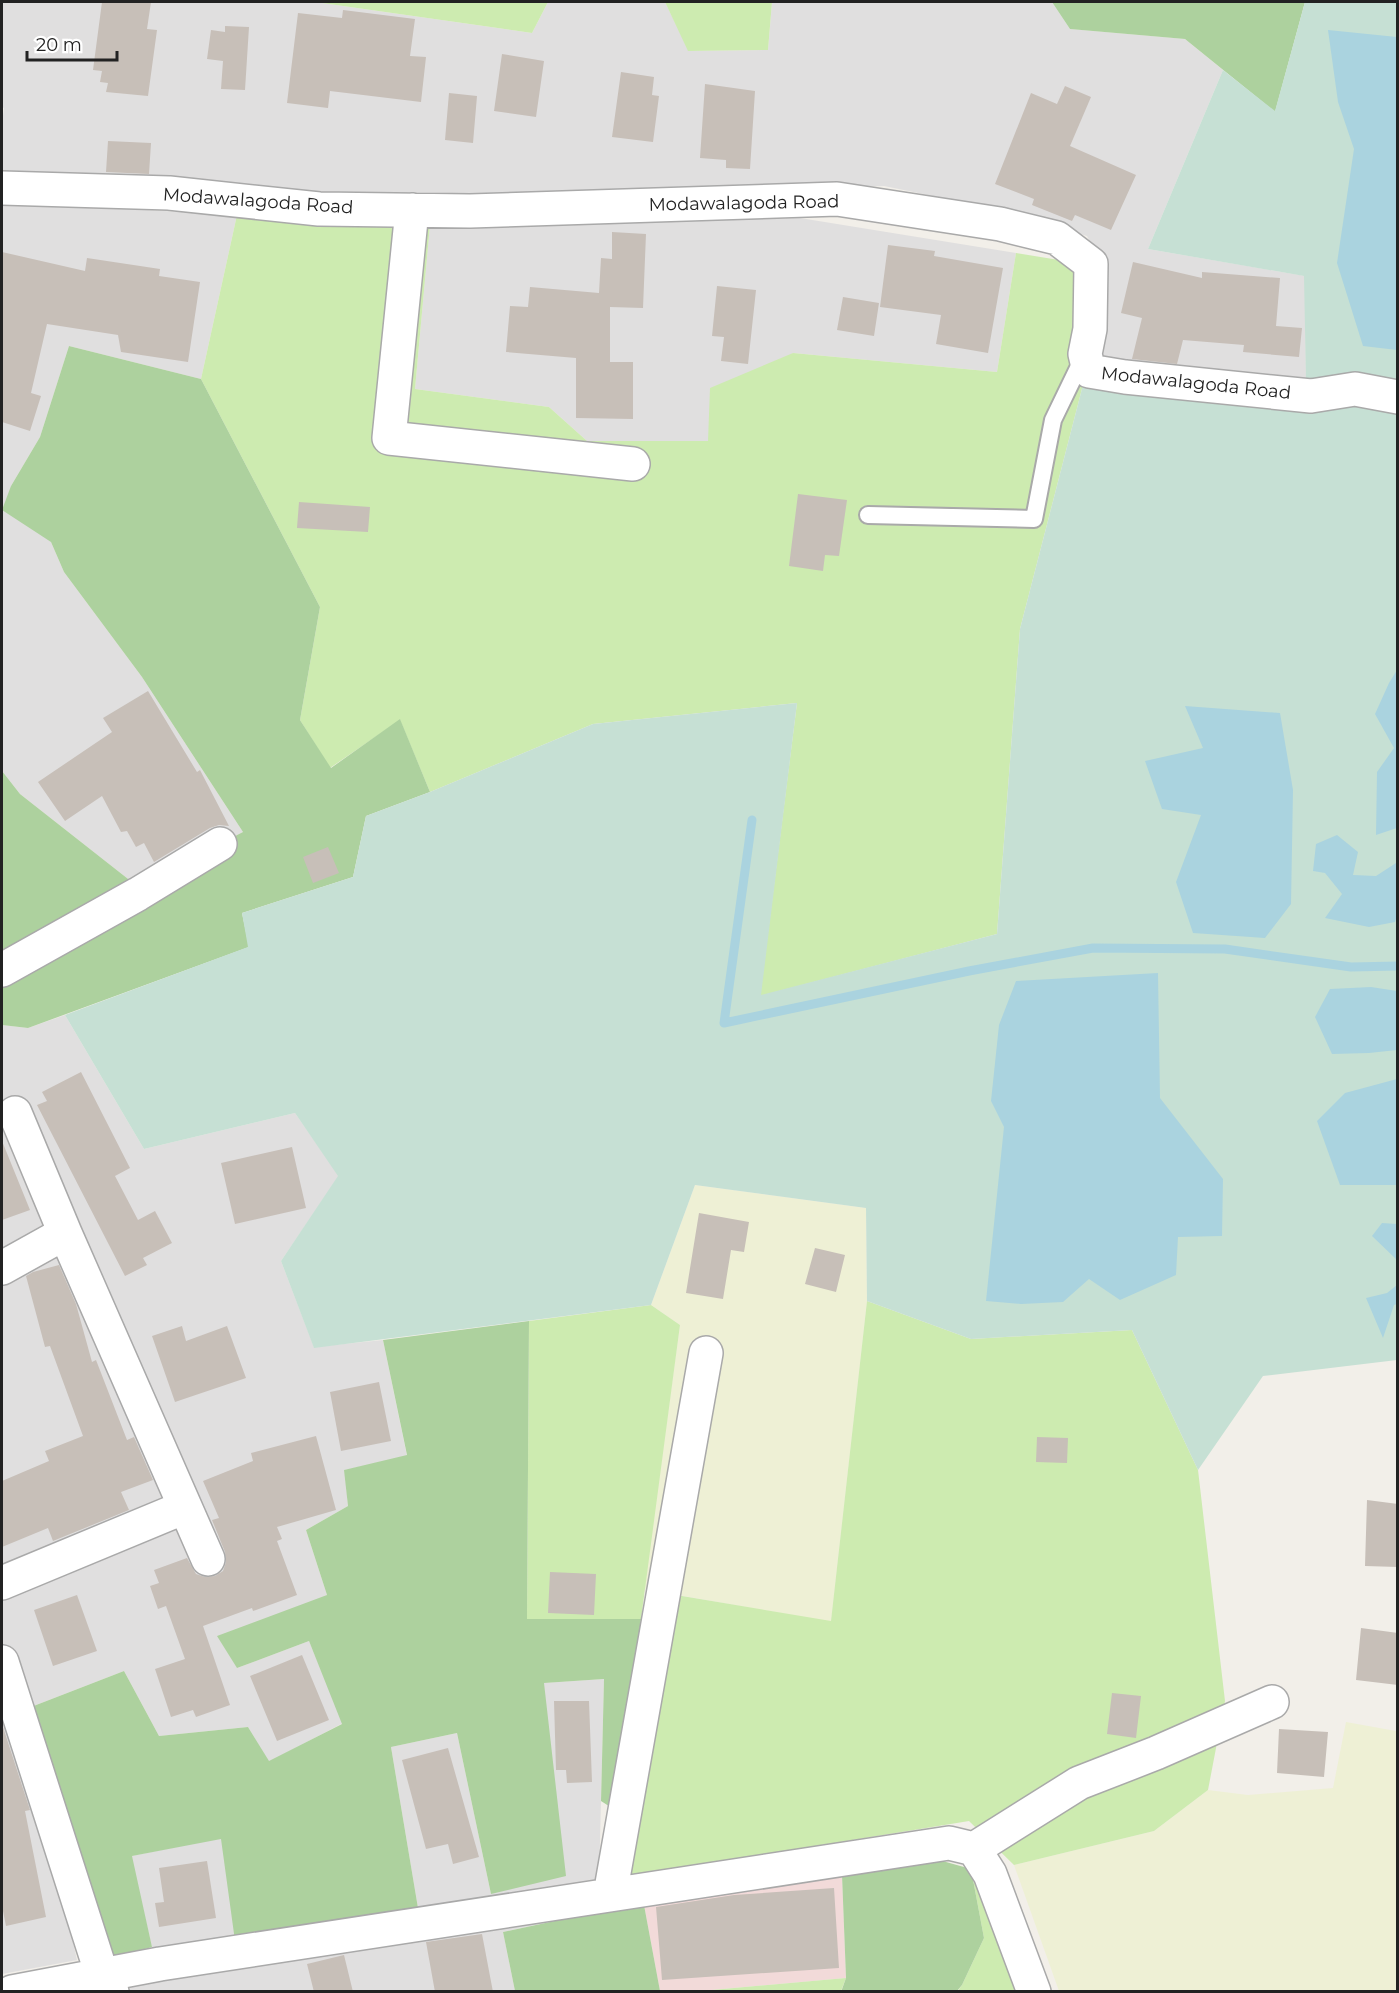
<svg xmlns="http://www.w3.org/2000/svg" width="1399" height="1993" viewBox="0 0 1399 1993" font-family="Montserrat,sans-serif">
  <rect width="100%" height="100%" fill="#f2efe9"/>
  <!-- residential -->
  <path fill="#e0dfdf" d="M 2,2 L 315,2 L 532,33 L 548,2 L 665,2 L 689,51 L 768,50 L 772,2 L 1052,2 L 1070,29 L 1185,39 L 1223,70 L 1148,249 L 1305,276 L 1306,383 L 1100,358 L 1106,273 L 1087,236 L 997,209 L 884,186 L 548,196 L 259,194 L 2,175 L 2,123 L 4,108 L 2,107 Z
    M 2,202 L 237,215 L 201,379 L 69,346 L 40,437 L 11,486 L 51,542 L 64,572 L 142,677 L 243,832 L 137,886 L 20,794 L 2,771 Z
    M 800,218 L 1016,253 L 997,372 L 793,353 L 708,441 L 587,441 L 549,407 L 415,389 L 430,225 Z
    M 65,1015 L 144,1149 L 295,1113 L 339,1176 L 281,1261 L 314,1347 L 383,1340 L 407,1456 L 345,1470 L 348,1506 L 306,1530 L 327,1595 L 237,1668 L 309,1641 L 343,1723 L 269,1762 L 248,1727 L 159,1736 L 124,1671 L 5,1717 L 50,1839 L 77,1960 L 2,1974 L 2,1025 L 28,1028 Z
    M 604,1679 L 599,1881 L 592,1913 L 503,1932 L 515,1991 L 92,1992 L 158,1974 L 131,1856 L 221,1838 L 418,1908 L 391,1747 L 457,1733 L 491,1894 L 543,1683 Z"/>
  <!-- commercial -->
  <path fill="#f2dad9" d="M 842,1875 L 846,1978 L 701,1991 L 660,1991 L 644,1905 Z"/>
  <!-- farmland -->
  <path fill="#eef0d5" d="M 695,1185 L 866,1208 L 867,1301 L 831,1622 L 644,1589 L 680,1325 L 651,1305 Z
    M 1346,1722 L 1396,1731 L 1397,1733 L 1397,1991 L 1059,1991 L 1014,1865 L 1154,1831 L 1208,1790 L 1248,1795 L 1333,1788 Z"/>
  <!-- grass -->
  <path fill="#cdebb0" d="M 315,2 L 548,2 L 532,33 Z
    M 665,2 L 772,2 L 768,50 L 688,51 Z
    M 237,215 L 430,225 L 415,389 L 549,407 L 587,441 L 708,441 L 710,388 L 793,353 L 997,372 L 1016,253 L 1065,261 L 1079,280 L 1084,381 L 1020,629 L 997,934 L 760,996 L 797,703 L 593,724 L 430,792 L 400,720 L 330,768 L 300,720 L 320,607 L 201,379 Z
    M 867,1301 L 971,1339 L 1132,1330 L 1198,1470 L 1225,1701 L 1208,1790 L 1154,1831 L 1014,1865 L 969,1821 L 625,1877 L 676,1595 L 831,1621 Z
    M 651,1305 L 680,1325 L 641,1619 L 527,1619 L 529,1321 Z
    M 971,1869 L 1020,1991 L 957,1992 L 962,1985 L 984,1938 Z
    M 846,1978 L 841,1991 L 701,1991 Z"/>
  <!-- forest -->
  <path fill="#add19e" d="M 1052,2 L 1305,2 L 1275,112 L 1185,39 L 1070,29 Z
    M 69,346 L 201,379 L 320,607 L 300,720 L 331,768 L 400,719 L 430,792 L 366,816 L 353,877 L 242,913 L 249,947 L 28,1028 L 2,1025 L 2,771 L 20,794 L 137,886 L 243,832 L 142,677 L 64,572 L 51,542 L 2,510 L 11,486 L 40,437 Z
    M 529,1321 L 527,1619 L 641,1619 L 615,1810 L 601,1801 L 604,1679 L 544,1683 L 566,1876 L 491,1894 L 457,1733 L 391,1747 L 418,1908 L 235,1941 L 221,1839 L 132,1856 L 152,1947 L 113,1958 L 31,1707 L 124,1671 L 159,1736 L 248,1727 L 269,1761 L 342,1724 L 309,1641 L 237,1668 L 217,1636 L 327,1595 L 306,1530 L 348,1506 L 344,1470 L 407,1455 L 383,1340 Z
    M 939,1860 L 971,1869 L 984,1938 L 962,1985 L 957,1991 L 841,1992 L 846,1978 L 842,1875 Z
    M 644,1905 L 660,1991 L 515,1991 L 503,1932 L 592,1913 Z"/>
  <!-- wetland -->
  <path fill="#c6e0d4" d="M 1305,2 L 1397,2 L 1397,384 L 1336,374 L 1306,383 L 1304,276 L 1148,249 L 1223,70 L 1275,111 Z
    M 1084,381 L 1326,411 L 1363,402 L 1397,408 L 1397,1360 L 1263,1376 L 1198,1470 L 1132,1330 L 971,1339 L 867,1301 L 866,1208 L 695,1185 L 651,1305 L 314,1348 L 281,1261 L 338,1176 L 295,1113 L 144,1149 L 65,1015 L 248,947 L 242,913 L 353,877 L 366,816 L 430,792 L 593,724 L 797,703 L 761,995 L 997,934 L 1020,629 Z"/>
  <!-- water -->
  <path fill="#aad3df" d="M 1328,30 L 1397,37 L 1397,350 L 1363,346 L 1337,263 L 1354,149 L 1338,102 Z
    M 1397,670 L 1397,828 L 1376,835 L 1377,772 L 1394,748 L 1375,714 L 1389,683 Z
    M 1185,706 L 1280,713 L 1293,790 L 1291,904 L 1265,938 L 1193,933 L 1176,882 L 1201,815 L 1162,809 L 1145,761 L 1203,748 Z
    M 1337,835 L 1358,852 L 1353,875 L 1376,876 L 1396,863 L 1397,864 L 1397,915 L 1395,922 L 1369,927 L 1325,918 L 1342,894 L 1325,873 L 1313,871 L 1316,844 Z
    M 1158,973 L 1160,1098 L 1223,1179 L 1222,1236 L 1178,1237 L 1176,1275 L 1120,1300 L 1089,1279 L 1063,1302 L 1021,1304 L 986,1301 L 1004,1127 L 991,1101 L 999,1025 L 1016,981 Z
    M 1371,987 L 1397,991 L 1397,1050 L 1369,1053 L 1332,1054 L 1315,1017 L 1330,989 Z
    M 1397,1079 L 1397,1185 L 1340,1185 L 1317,1121 L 1345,1093 Z
    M 1382,1223 L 1397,1224 L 1397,1260 L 1372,1236 Z
    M 1397,1285 L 1397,1304 L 1394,1305 L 1383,1338 L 1366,1298 L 1387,1293 Z"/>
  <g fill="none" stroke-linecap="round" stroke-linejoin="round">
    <!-- stream -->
    <path stroke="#aad3df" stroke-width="9" d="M 752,820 L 724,1023 L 969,971 L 1093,948 L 1225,949 L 1351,967 L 1398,966"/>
  </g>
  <!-- building -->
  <path fill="#c7bfb8" d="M 102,2 L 151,2 L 147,29 L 157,30 L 148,96 L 106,92 L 108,83 L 100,82 L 102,71 L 93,70 Z
    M 343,10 L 415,19 L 410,56 L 426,57 L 421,102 L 330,91 L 328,108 L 287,103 L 298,13 L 342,18 Z
    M 225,26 L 249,27 L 245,90 L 221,89 L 223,61 L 207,59 L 211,30 L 225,32 Z
    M 502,54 L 544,61 L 536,117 L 494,111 Z
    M 621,72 L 654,77 L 652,95 L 659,96 L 653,142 L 612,137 Z
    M 705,84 L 755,91 L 750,169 L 726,168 L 726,160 L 700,158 Z
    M 1065,86 L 1091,97 L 1070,146 L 1136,175 L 1111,230 L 1075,215 L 1072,221 L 1032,205 L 1034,199 L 995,184 L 1031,93 L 1057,104 Z
    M 449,93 L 477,96 L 473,143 L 445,140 Z
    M 108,141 L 151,143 L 149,174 L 106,172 Z
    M 612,232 L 646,234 L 643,308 L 610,307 L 610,362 L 633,362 L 633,419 L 576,418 L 576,358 L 506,352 L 510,306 L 528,307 L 530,287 L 599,293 L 601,258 L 612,259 Z
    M 888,245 L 935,251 L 934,256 L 1003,268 L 988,353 L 936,344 L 941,315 L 880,307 Z
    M 2,252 L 85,271 L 87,258 L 160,269 L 159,276 L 200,282 L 188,362 L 121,352 L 118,335 L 47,324 L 31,393 L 41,396 L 30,431 L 2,422 Z
    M 1133,262 L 1202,278 L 1202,272 L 1280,278 L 1276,326 L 1302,328 L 1299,357 L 1243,352 L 1244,345 L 1183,340 L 1177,364 L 1132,359 L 1142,318 L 1121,313 Z
    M 717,286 L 756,290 L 748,364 L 721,361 L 724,337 L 712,336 Z
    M 843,297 L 879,303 L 874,336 L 837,330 Z
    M 798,494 L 847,500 L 839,556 L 825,555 L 823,571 L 789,566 Z
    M 299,502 L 370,507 L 368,532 L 297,528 Z
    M 148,691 L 197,772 L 200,770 L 229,826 L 219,825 L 210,828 L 154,862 L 144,843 L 136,847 L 127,831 L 121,832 L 102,796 L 65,821 L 38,782 L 112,732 L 103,718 Z
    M 328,847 L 339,873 L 313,883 L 303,857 Z
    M 81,1072 L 130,1168 L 115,1176 L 138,1220 L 155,1211 L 172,1243 L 143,1258 L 147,1265 L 125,1276 L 37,1105 L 47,1101 L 42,1092 Z
    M 2,1141 L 30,1210 L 2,1220 Z
    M 292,1147 L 306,1208 L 235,1224 L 221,1163 Z
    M 699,1213 L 749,1222 L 744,1252 L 731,1250 L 723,1299 L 686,1293 Z
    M 815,1248 L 845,1255 L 836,1292 L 805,1284 Z
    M 59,1265 L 76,1304 L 92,1362 L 96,1360 L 127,1440 L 134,1437 L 153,1480 L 121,1492 L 129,1510 L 53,1541 L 48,1528 L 2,1547 L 2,1481 L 49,1461 L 45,1451 L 83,1436 L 50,1346 L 45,1347 L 26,1276 L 33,1272 Z
    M 182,1326 L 186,1341 L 227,1326 L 246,1378 L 175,1402 L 152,1336 Z
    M 379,1382 L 391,1441 L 341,1451 L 330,1392 Z
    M 316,1436 L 336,1510 L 277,1527 L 282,1539 L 277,1541 L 297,1595 L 253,1611 L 252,1608 L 203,1626 L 230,1705 L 196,1717 L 193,1710 L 171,1717 L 155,1669 L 185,1659 L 166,1606 L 158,1609 L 150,1586 L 159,1583 L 154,1570 L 187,1558 L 196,1574 L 205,1577 L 215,1576 L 223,1571 L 226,1562 L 225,1552 L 212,1520 L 219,1518 L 203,1481 L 253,1461 L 251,1453 Z
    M 1037,1437 L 1068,1438 L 1067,1463 L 1036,1462 Z
    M 1367,1500 L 1398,1504 L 1398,1567 L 1365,1566 Z
    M 550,1572 L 596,1574 L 594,1615 L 548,1613 Z
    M 77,1595 L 97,1651 L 53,1666 L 34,1610 Z
    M 1361,1628 L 1398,1633 L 1398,1685 L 1356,1680 Z
    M 302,1655 L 329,1720 L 277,1741 L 250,1676 Z
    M 1112,1693 L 1141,1696 L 1136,1738 L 1107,1734 Z
    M 554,1701 L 589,1701 L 592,1782 L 567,1783 L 566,1770 L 556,1770 Z
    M 2,1727 L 3,1727 L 30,1810 L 25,1811 L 46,1917 L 6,1926 L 2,1906 Z
    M 1279,1729 L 1328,1732 L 1324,1777 L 1277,1773 Z
    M 448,1748 L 479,1857 L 453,1864 L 448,1844 L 426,1849 L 402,1760 Z
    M 207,1861 L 216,1918 L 159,1927 L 155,1903 L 164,1902 L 159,1868 Z
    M 834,1888 L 839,1968 L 662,1980 L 656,1907 L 734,1895 Z
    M 482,1934 L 493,1992 L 435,1992 L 426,1942 Z
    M 344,1955 L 353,1992 L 314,1992 L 307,1964 Z"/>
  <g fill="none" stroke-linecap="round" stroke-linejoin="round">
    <!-- lane casing -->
    <g stroke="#a9a9a9" stroke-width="20">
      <path id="lane" d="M 868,515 L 1034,519 L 1053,420 L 1083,358"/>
    </g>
    <!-- street casing -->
    <g stroke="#a9a9a9" stroke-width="36">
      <path id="street" d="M 2,188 L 169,193 L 319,209 L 470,211 L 837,199 L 1000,224 L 1057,238 L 1091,264 L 1090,329 L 1085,354 L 1089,371 L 1125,377 L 1311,396 L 1355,389 L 1398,397
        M 412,210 L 389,438 L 633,464
        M 2,970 L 138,894 L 220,844
        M 15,1113 L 65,1233 L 208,1559
        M 2,1268 L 65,1233
        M 2,1583 L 185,1507
        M 2,1662 L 102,1975 L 112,1992
        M 974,1849 L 1079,1783 L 1156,1753 L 1272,1702
        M 610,1895 L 706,1353
        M 12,1992 L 160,1964 L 949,1843 L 974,1849 L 990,1874 L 1034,1992"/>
    </g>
    <!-- lane -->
    <use href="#lane" stroke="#fff" stroke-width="16"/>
    <!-- street -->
    <use href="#street" stroke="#fff" stroke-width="33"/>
  </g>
  <g text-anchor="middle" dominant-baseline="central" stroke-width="5" stroke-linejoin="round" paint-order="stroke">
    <!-- street labels -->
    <g font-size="18" fill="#222" stroke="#fff">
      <text transform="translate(258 201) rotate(4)">Modawalagoda Road</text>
      <text transform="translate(744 203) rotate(-1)">Modawalagoda Road</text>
      <text transform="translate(1196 383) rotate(6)">Modawalagoda Road</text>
    </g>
  </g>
  <!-- border -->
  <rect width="1399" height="1993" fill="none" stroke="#222222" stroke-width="6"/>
  <!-- scale -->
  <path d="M27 51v9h90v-9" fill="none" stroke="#222222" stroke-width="3"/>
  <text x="36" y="51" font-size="18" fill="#222222" stroke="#ffffff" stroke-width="4.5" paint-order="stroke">20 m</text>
</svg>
